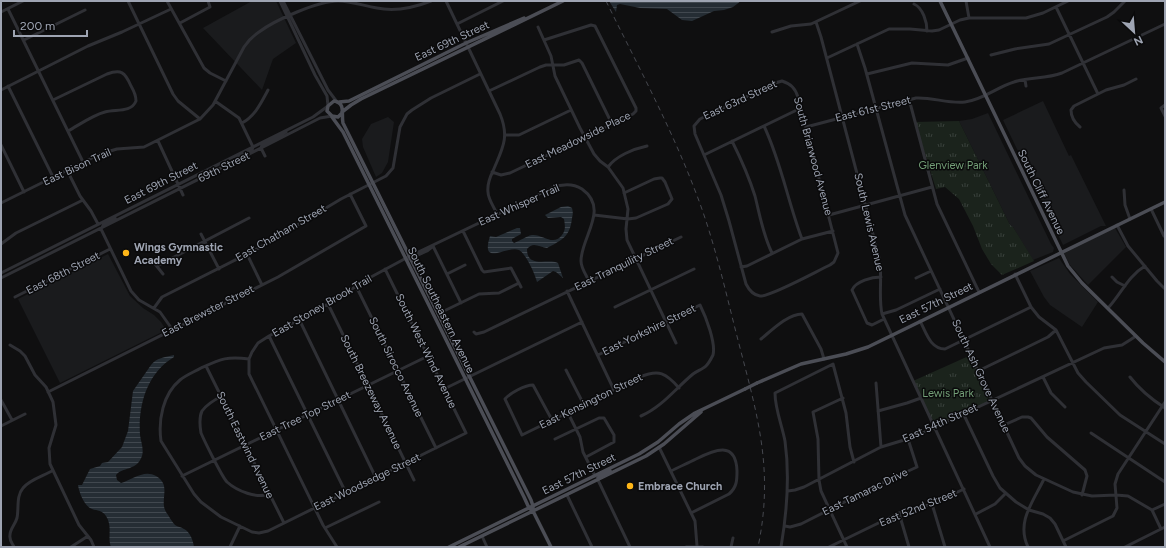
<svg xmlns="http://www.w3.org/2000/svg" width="1166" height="548" viewBox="0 0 1166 548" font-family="Figtree,sans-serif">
  <defs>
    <pattern id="park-tufts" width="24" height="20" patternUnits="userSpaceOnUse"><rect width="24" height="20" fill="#1b231c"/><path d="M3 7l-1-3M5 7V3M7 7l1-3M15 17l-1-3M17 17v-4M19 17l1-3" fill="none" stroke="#39403b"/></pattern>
    <pattern id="water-rules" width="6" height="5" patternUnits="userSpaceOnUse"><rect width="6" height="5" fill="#252d34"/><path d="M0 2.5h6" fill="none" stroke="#41484f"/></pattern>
  </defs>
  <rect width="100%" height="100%" fill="#0f0f10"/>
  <!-- built -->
  <path fill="#1a1b1d" d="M 252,1 L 276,1 L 296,43 L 273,59 L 262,90 L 203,28 Z
    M 1043,101 L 1069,156 L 1071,155 L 1106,226 L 1101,226 L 1063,245 L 1003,120 Z
    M 988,113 L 1051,244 L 1054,248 L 1053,252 L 1033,260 L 1013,227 L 1010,225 L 959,121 L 972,119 Z
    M 388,117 L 394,122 L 388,162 L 382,173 L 376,177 L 363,147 L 362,139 L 371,124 Z
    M 1115,228 L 1126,247 L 1088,285 L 1070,265 L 1063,252 Z
    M 108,254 L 130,296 L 143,308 L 154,315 L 161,322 L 166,330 L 60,383 L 18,299 Z
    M 1059,258 L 1070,274 L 1098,302 L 1082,327 L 1050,305 L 1044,297 L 1030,271 Z"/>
  <!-- park -->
  <path fill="url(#park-tufts)" d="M 959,121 L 1010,225 L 1013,227 L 1034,261 L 1002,275 L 991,264 L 982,249 L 973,226 L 959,199 L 945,187 L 936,189 L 915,122 Z
    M 971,355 L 992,400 L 934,427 L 913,381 Z"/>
  <!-- water -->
  <path fill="url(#water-rules)" d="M 609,1 L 741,1 L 733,7 L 724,10 L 714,11 L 692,21 L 682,20 L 667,9 L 640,8 L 620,4 L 617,5 L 616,12 Z
    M 568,206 L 572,208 C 573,212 573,214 572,218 C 570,237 562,240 547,248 C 539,247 533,241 527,249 C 527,269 548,258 558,263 L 563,278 L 556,272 L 553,271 L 537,282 C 535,274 526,254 519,250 C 507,245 480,268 490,236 L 496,237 L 517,228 L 520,228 L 521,234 L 512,239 L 512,241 L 514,243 C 520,241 526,236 532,235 C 543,234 553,247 562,235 C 566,230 565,225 564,219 L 561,217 L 548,218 L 545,215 L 561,207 Z
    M 174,355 L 174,357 C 147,373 138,405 140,435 C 141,442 144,449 142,456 C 137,471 122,467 116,475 L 117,480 L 121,483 C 132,480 144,469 156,476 C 172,485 159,500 166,512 C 169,516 172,522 175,525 C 178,527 181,527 184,529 C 190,532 193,540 194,547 L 111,547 C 107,537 113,527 106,516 C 102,510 98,511 92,509 C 84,506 79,492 78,485 L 82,485 L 90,469 L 100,466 L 102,463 L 108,462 L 122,447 L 128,431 L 133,391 L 151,365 C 156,358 165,357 174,355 Z"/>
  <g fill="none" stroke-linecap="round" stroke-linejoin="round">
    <!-- minor -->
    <path stroke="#2f3035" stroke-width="3" d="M 128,1 L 173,94 L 178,101 L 200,119
      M 167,1 L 204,68 L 210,73 L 226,81
      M 280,1 L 315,75 L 327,96 L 328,106
      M 283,1 L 328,90 L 337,102
      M 446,1 L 500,114 C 510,138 502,149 493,171 C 490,177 487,184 488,192 C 488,199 494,207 497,214
      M 966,1 L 969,18
      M 914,4 C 923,8 927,22 927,31
      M 1056,7 L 1098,94
      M 8,9 L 83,162
      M 1,12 L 23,1
      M 816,22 L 821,37 L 879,257 C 883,276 878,295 882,314 L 990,547
      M 180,23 L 210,7 L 208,1
      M 457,24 L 503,1
      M 538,27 L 551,56 L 555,76 L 580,128 L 594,154 L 600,161 L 608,167 L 623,188 L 628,209 L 626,229 L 627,240 L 676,343
      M 772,32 L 791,26 L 811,24 L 860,1
      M 24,40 L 85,10
      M 857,44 L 865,68 L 905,215 L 1019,458 L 1025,466 L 1036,475 L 1073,492 L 1092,496 L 1116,495 L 1128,496 L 1152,510 L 1161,529
      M 991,55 L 1015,49 L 1049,44 L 1107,17 L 1114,12 L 1125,1
      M 827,58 L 889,29 L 910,29 L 932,31 L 939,30 L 960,20 L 969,18 L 1026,18 L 1043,13 L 1068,1
      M 867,74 L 912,63 L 948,65 L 968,58
      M 1025,80 L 1026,86
      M 782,81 C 791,84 795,88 798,97 L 838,253 L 834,262 L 830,265 C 817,271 770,297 760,296 C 753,295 749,290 746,284 L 729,221 L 721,195 L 695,134 L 694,126 L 700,119 L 775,83 Z
      M 8,86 L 53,177
      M 1,90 L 88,46 L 122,32 L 171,9
      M 489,91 L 540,67 L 546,65 L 564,65 L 579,60 L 582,63 L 612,124
      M 909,99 L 937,204 L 979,292
      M 53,100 L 107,74 C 121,69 125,72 131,86 C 134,91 136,95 136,101 C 131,113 116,109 105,112 C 93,115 79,125 68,131
      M 215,101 L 239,118 L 253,147 L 252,150 L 237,158
      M 1165,105 L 1161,108 L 1165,116
      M 242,123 C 255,116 261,103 268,90
      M 764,126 C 781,162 788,202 802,239
      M 806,127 L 916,98 C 932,97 949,104 965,102 C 983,100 997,87 1014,82 C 1029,77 1046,79 1062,73 L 1165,24
      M 1080,127 C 1075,123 1071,117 1071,110 L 1074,106 L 1106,90 L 1124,85 L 1136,79
      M 505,135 L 519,135 L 571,110
      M 158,141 L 183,195
      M 732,141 C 741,159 749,177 755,196 C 760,216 763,235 772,253
      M 1,145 L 24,192
      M 704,155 L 801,108
      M 265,156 L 261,148 L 262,145 L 286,132
      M 608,167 C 616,156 633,149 647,146
      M 67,170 L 80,196 L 91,211 L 98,224
      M 492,172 L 501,175 L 510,173 L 633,114 L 636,111 L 636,108 L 595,26 L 591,25 L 544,40
      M 1124,190 L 1125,205 L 1130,219
      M 1,203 L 100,154 L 117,149 L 144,147 L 200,119 L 213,105 L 244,47 C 248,41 253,36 259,32 C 275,20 318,1 338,1 C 351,1 364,6 377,8 C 396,12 413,8 431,1
      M 1151,209 L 1164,236
      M 594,215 L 628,219 L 636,218 L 668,204 L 672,199 L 665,182 L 662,178 L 660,178 L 654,179 L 624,193
      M 829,215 L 932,187
      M 115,218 L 104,224 L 101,229 L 131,291 L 139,300 L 160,312 L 172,329
      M 1117,225 L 1128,246 L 1157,281 L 1165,289
      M 463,231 L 482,270 L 484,272 L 511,268 L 521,287
      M 201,234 L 219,269
      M 1,244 L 16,233 L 83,200
      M 433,246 L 461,303
      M 247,254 L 262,285
      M 151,259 L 163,274
      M 409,259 L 427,251 L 432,247
      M 157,266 L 249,218
      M 741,267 L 747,266 L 802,239 L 833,231
      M 1,273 L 313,117 L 328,106
      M 447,274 L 465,265
      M 1015,274 L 1031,307 L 1039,317 L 1056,330 L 1078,373 L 1086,382 L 1120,415 L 1165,444
      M 881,277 C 872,277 856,281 852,290 L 867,323 L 872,325 L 884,319
      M 1112,277 L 1117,282 L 1125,286
      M 1,278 L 271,143 L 320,118 L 332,116
      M 916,278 L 931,271
      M 356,286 L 436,448
      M 567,291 L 614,390
      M 15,297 L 110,249
      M 328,304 L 414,480
      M 615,307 L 694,269
      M 154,308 L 162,297 L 259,248 L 341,199 L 386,176 L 393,168 L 400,127 L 407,114 L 412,110 L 431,98 L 480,74
      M 1108,308 C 1121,294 1128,276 1145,266
      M 446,310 L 479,294 L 499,293 L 519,283
      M 882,314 L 896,310 L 940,289
      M 299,319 L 376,478
      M 920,321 C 926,332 930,349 945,349 L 1031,307
      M 474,332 L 476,334 L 484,332 L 681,237
      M 269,336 L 346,493
      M 761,339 C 772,330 788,314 802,314 L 821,349 L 824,359
      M 10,345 L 20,351 L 25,356 L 35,375 L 46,387 L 53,402 L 56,425 L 49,448 L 50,464 L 79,525 L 91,540 L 94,547
      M 598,355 L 700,305 C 706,317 716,343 713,355 C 711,359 709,363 706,366 C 703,369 697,371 693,374 C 676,388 662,407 641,416
      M 249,359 C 227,356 221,359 201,368 C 194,372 186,375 180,380 C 163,394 158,420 161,441 L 194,494 L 201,502 L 221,517 L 252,532 L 259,533 L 268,531 L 466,433 L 385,269
      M 206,366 L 284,523
      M 566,370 L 584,405
      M 978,371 L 1048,337 L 1056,330
      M 1043,377 L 1051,393 L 1065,407
      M 1130,377 C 1140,390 1151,399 1165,408
      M 876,383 L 881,447
      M 444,389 L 582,322
      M 48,392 L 278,277 L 366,226 L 350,194
      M 222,396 C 214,400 207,404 202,411 C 199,417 200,427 201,433 C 204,440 222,477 227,482 C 237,491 257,499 270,494
      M 843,398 L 813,412 L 818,439 L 819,480 L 821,491 L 847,547
      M 1,400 L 12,420
      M 878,411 L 907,403 L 921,398
      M 568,413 L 580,437 L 583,452 L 595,476
      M 963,413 L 993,476 L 1000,488 L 1016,502 L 1029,510 L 1043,514 L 1050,518 L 1055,524 L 1066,547
      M 552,420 L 533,385 C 525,385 510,393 505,399 L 522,435 L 640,377 C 659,369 666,373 679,388
      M 1004,425 L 1022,417 L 1028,417 L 1031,418 L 1047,437 L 1085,470 L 1087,476 L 1082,495
      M 1,426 L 25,414
      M 1091,433 L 1165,482
      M 555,439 L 599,418 L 604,418 L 614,435 L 614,442 L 586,457
      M 659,447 L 695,521 L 697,546
      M 671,471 C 679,467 688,463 696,459 C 714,450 736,440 737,471 C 737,480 737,487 729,494 L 691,513
      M 182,476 L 428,356
      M 598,480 L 630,547
      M 788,491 L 795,490 L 804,487 L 881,447 L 914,437 L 1104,348 L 1122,345 L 1130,340 L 1136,336
      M 567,495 L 592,547
      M 932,504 L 945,547
      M 1152,510 L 1165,504
      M 899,513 L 909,547
      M 976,514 L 995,504 L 1005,494
      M 785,526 L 790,527 L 801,524 L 876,486 L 917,467 L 908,439
      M 325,528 L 379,502
      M 482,536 L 487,547
      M 1063,541 L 1113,516 L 1117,508 L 1115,484 L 1118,474 L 1165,402
      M 14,547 C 12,543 9,540 10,535 C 10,529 15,525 17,518 C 19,509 16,496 23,488 C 29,480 43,476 52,471
      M 71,547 L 88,536
      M 230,547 L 240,526
      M 337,547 L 323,525 L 249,374 L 249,359 L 252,352 L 258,343 L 269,336 L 328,304 L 371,277 L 410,256 L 552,188 C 562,184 572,183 582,189 C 610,209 581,237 581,261 C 581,268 586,275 589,281
      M 686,547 L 703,547
      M 731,547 L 733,538
      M 781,547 C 787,512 790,477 785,441 C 782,425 775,409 775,393 L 833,364 L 846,413 L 850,447 L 854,462
      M 829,547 L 899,513 L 932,504 L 964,489
      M 1028,547 C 1016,522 1033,502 1044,479
      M 1125,547 L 1165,527"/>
    <!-- major -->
    <path stroke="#4b4d55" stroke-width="3.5" d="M 940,1 L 1068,266 L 1082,283 L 1143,343 L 1165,362
      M 339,102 L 349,101 L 466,43 L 524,18
      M 342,112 L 351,105 L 361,99 L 563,1
      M 342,113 L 338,117 L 332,116 L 327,111 L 328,106 L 334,101 C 346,103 341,114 343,123 L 531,500 L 533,506 L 533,511
      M 332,117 L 343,132 L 524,497 L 529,508 L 533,511 L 551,547
      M 757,383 L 801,364 L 846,354 L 868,347 L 1165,202
      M 598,478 L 610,471
      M 449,547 L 639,454 L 658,442 L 679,424 L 695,413 L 745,389
      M 459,547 L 646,456 L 664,444 L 701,412"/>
    <!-- rail -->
    <path stroke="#46484f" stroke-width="1" stroke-dasharray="5 4" stroke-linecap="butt" d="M 606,1 C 637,64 671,127 696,193 C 715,242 726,294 739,344 C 758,417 774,471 758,547"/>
    <!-- major-bridge -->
    <path stroke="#4b4d55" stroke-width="3.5" d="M 745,389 L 757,383"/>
  </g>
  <!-- markers -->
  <g fill="#ffb618" stroke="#0a0a0b" stroke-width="1.5">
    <circle cx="126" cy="253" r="4"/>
    <circle cx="630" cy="486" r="4"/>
  </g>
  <g text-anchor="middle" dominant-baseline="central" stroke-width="3" stroke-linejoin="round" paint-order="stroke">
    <!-- street labels -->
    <g font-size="11" fill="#9ea4b2" stroke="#0a0a0b">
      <text transform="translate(452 41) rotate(-25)">East 69th Street</text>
      <text transform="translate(740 100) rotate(-25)">East 63rd Street</text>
      <text transform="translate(873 109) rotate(-14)">East 61st Street</text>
      <text transform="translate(578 140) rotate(-26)">East Meadowside Place</text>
      <text transform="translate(813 156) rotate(75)">South Briarwood Avenue</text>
      <text transform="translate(77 167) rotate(-25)">East Bison Trail</text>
      <text transform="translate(224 167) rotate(-26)">69th Street</text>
      <text transform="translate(161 183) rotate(-27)">East 69th Street</text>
      <text transform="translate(1041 192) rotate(64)">South Cliff Avenue</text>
      <text transform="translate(519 205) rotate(-24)">East Whisper Trail</text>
      <text transform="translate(869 222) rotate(77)">South Lewis Avenue</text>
      <text transform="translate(281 233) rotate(-30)">East Chatham Street</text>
      <text transform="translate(624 264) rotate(-26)">East Tranquility Street</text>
      <text transform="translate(63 273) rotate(-27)">East 68th Street</text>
      <text transform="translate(936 303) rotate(-26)">East 57th Street</text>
      <text transform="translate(322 306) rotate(-30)">East Stoney Brook Trail</text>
      <text transform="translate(441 310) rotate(64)">South Southeastern Avenue</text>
      <text transform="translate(208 311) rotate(-27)">East Brewster Street</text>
      <text transform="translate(649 330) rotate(-26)">East Yorkshire Street</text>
      <text transform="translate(426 351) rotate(64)">South West Wind Avenue</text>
      <text transform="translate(396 367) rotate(64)">South Sirocco Avenue</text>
      <text transform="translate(981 376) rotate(65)">South Ash Grove Avenue</text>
      <text transform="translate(371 392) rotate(64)">South Breezeway Avenue</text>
      <text transform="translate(591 401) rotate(-26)">East Kensington Street</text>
      <text transform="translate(305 416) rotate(-26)">East Tree Top Street</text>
      <text transform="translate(940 423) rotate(-24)">East 54th Street</text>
      <text transform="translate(245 445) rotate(64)">South Eastwind Avenue</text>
      <text transform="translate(579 474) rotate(-26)">East 57th Street</text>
      <text transform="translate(367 482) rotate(-26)">East Woodsedge Street</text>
      <text transform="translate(865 492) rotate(-26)">East Tamarac Drive</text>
      <text transform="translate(918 508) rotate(-22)">East 52nd Street</text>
    </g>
    <!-- park labels -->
    <g font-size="11" fill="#739f77" stroke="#0a0a0b">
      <text x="953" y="165">Glenview Park</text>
      <text x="948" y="393">Lewis Park</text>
    </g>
    <!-- poi labels -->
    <g font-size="11" font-weight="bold" fill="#9ea4b2" stroke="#0a0a0b" text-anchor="start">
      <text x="134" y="247">Wings Gymnastic<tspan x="134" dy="13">Academy</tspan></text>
      <text x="638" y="486">Embrace Church</text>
    </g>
  </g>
  <!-- border -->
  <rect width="1166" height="548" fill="none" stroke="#9ea4b2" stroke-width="4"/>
  <!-- north arrow -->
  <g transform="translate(1134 32) rotate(154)" stroke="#0a0a0b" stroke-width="3" paint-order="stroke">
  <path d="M0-3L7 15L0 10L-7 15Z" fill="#9ea4b2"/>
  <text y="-6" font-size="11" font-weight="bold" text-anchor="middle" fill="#9ea4b2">N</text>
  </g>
  <!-- scale -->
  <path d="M14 30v6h73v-6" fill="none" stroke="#9ea4b2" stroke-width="2"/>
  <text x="20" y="30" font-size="12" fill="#9ea4b2" stroke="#0a0a0b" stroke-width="3" paint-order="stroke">200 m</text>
</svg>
